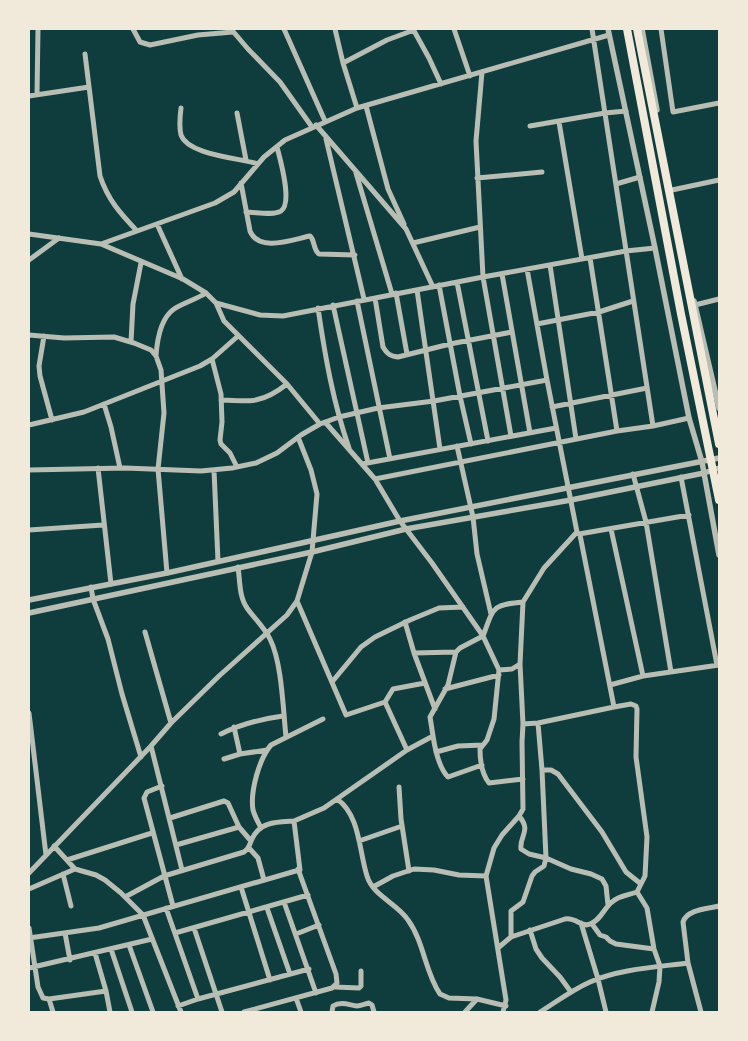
<svg xmlns="http://www.w3.org/2000/svg" width="748" height="1041" viewBox="0 0 748 1041" font-family="'Crimson Pro',serif">
  <rect width="100%" height="100%" fill="#0f3d3e"/>
  <g fill="none" stroke-linecap="round" stroke-linejoin="round">
    <!-- minor -->
    <path stroke="#b8beb3" stroke-width="5" d="M 133,29 L 140,42 L 150,45 L 198,35 L 233,32
      M 231,29 L 248,49 L 280,82 L 312,127
      M 284,29 L 325,121
      M 335,29 L 343,63 L 357,108
      M 413,29 L 429,58 L 441,84
      M 454,29 L 470,76
      M 592,29 L 653,426 L 689,418
      M 661,29 L 673,112 L 719,103
      M 85,54 L 100,176 C 108,200 120,213 137,231
      M 343,63 L 387,40 L 414,30
      M 482,72 L 476,141 L 483,277 L 511,436
      M 37,94 L 38,29
      M 29,96 L 89,87
      M 366,106 L 388,189 L 404,224
      M 181,108 C 180,116 179,127 181,135 C 188,155 240,158 258,164
      M 237,113 L 246,160
      M 559,122 L 582,259
      M 316,125 L 406,229 L 433,287
      M 530,126 L 605,113 L 626,111
      M 326,139 L 364,299
      M 356,173 L 392,294
      M 477,178 L 542,172
      M 241,183 L 250,231 C 259,253 294,239 310,236 C 315,240 313,250 319,254 L 355,255
      M 616,184 L 640,177
      M 672,190 L 719,180
      M 246,212 C 256,212 273,216 281,211 C 293,203 280,159 277,147
      M 157,224 L 182,279
      M 29,234 L 101,244 L 183,279 L 206,293 L 216,303 L 224,321 L 287,384 L 320,424 L 325,422 L 375,479 L 400,521 L 432,563 L 483,636 L 460,648 L 456,652 L 448,685 L 430,717 L 433,736 L 407,750 L 324,808 L 294,821 L 300,870
      M 413,243 L 480,227
      M 101,244 L 215,203 L 234,192 L 264,157 L 285,140 L 357,108 L 609,35
      M 590,258 L 617,431
      M 29,260 L 59,238
      M 550,265 L 576,439
      M 502,274 L 530,433
      M 457,282 L 488,441
      M 439,285 L 460,396 L 471,444
      M 417,290 L 440,449
      M 396,293 L 407,354
      M 375,298 L 383,347 C 387,354 390,356 398,357 L 450,344 L 512,332
      M 357,301 L 390,459
      M 216,303 L 260,315 L 283,316 L 483,277 L 626,251 L 655,248
      M 333,305 L 368,463
      M 695,305 L 719,299
      M 318,308 C 325,356 333,402 349,448
      M 537,324 L 599,312 L 633,301
      M 29,335 L 64,338 L 114,337 L 134,343 L 151,350 L 156,356 L 161,370 L 164,413 L 158,469 L 167,573
      M 44,336 L 39,366 L 40,376 L 52,420
      M 131,342 L 133,304 L 141,263
      M 156,356 C 157,341 161,318 174,309 C 183,303 197,299 206,293
      M 212,359 L 221,394 L 222,422 L 220,440 L 221,444 L 230,453 L 237,467
      M 221,400 C 251,402 263,403 287,384
      M 104,404 L 111,427 L 120,468
      M 552,407 L 647,388
      M 29,425 L 84,412 L 200,366 L 212,359 L 238,336
      M 457,446 L 473,517 L 477,554 L 491,614
      M 362,464 L 556,428
      M 98,468 L 111,584
      M 29,470 L 125,468 L 201,471 L 232,468 L 256,463 L 277,453 L 301,435 L 320,424 L 339,417 L 378,408 L 434,401 L 547,380
      M 214,470 L 218,561
      M 633,474 L 646,522 L 671,672
      M 681,477 L 717,665
      M 375,479 L 617,431 L 653,426
      M 611,529 L 643,676
      M 29,530 L 103,525
      M 579,534 L 689,515
      M 238,567 C 240,580 239,597 247,608 C 254,618 264,627 270,639 C 282,663 283,709 286,737
      M 91,587 L 93,599 L 108,639 L 122,694 L 141,757
      M 297,601 L 346,715 L 385,702 L 407,750
      M 405,622 L 414,653 L 435,709
      M 145,632 L 171,723
      M 414,653 L 456,652
      M 520,664 L 512,669 L 499,670 L 483,636 C 494,607 491,605 523,602
      M 499,670 L 494,719 L 487,740 L 480,749 C 480,760 482,774 489,783 L 523,779
      M 332,682 L 361,647 L 375,637 L 410,620 L 439,608 L 463,607
      M 610,685 L 643,676 L 719,665
      M 445,689 L 499,675
      M 385,702 L 393,689 L 425,683
      M 614,707 L 631,704 L 636,706 L 637,709 L 636,757 L 647,837 L 645,876 L 637,892 L 647,908 L 654,949 L 660,966 L 659,982 L 652,1012
      M 29,713 L 46,855
      M 523,724 L 538,723 L 614,707 L 580,535
      M 234,727 L 240,754
      M 221,734 C 241,724 261,719 283,716
      M 433,736 C 435,749 439,768 448,777 L 482,765
      M 151,746 L 182,870
      M 436,752 L 458,746 L 483,745
      M 224,759 L 240,754 L 267,750
      M 542,770 L 551,770 L 558,774 L 602,832 L 626,872 L 641,884
      M 162,786 L 147,792 L 144,798 L 173,906
      M 399,787 L 401,819 L 409,871
      M 337,799 C 360,815 359,851 367,876 C 373,896 397,903 408,920 C 424,942 425,972 440,994 L 449,998 L 477,999 L 506,1006
      M 519,816 C 532,831 519,836 521,849 L 529,854 L 546,858 L 571,869 L 591,874 L 602,879 L 606,886 L 608,905
      M 170,818 L 224,801 L 228,803 L 239,827 L 251,841
      M 261,828 C 258,822 255,817 253,810 C 250,792 259,759 271,745 L 323,719
      M 359,841 L 402,826
      M 176,845 L 239,827
      M 54,846 L 75,869 L 96,875 L 105,880 L 121,893 L 143,915 L 181,1012
      M 249,848 L 258,858 L 264,880
      M 67,860 L 152,833
      M 29,873 L 151,746 L 171,723 L 219,676 L 287,615 L 297,601 L 312,552 L 317,494 L 311,470 L 298,437
      M 63,874 L 71,906
      M 241,887 L 270,980
      M 373,887 L 393,876 L 414,869 L 434,870 L 459,875 L 486,876
      M 29,889 L 75,869
      M 125,897 L 164,876 L 244,852 C 250,848 249,845 252,839 C 260,821 278,822 294,821
      M 284,902 L 316,993
      M 166,908 L 198,999
      M 267,908 L 290,974
      M 581,923 L 598,979 L 606,1012
      M 592,924 L 600,935 L 606,937 L 610,941 L 616,944 L 654,949
      M 29,928 L 38,987 L 43,998 L 49,999 L 106,991
      M 194,928 L 222,1012
      M 530,930 L 536,949 L 542,958 L 560,977 L 571,992
      M 65,933 L 70,960
      M 175,933 L 308,895
      M 296,934 L 319,925
      M 511,937 L 511,911 L 523,902 L 532,876 L 535,872 L 544,866 L 546,858 L 542,770 L 538,723
      M 29,938 L 99,928 L 299,870
      M 129,945 L 153,1012
      M 498,948 L 511,937 L 565,919 C 576,917 582,928 590,924 C 601,920 604,908 612,902 C 618,896 629,895 637,892
      M 111,949 L 132,1012
      M 95,953 L 106,991 L 110,1012
      M 29,968 L 152,939
      M 335,987 L 359,988 L 361,986 L 361,971
      M 296,998 L 301,1012
      M 49,999 L 53,1012
      M 178,1006 L 198,999 L 309,969
      M 244,1012 L 332,988 L 337,983 L 336,974 L 298,869
      M 332,1012 L 333,1006 C 341,1001 349,1005 357,1006 C 360,1006 365,1004 369,1003 L 372,1005 L 374,1012
      M 465,1012 L 477,999
      M 503,1012 L 506,1000 L 486,876 L 494,848 L 502,835 L 519,816 L 523,809 L 522,742 L 523,724 L 520,664 L 523,602 L 544,568 L 577,532 L 547,380 L 527,269
      M 540,1012 C 556,1002 572,990 590,982 C 619,969 657,967 688,963
      M 701,1012 L 688,963 L 683,922 C 687,909 708,909 719,906"/>
    <!-- tertiary -->
    <path stroke="#b8beb3" stroke-width="5.5" d="M 608,29 L 655,248 L 689,418 L 702,462 L 719,555
      M 642,29 L 657,110
      M 694,301 L 719,408
      M 29,600 L 167,573 L 400,521 L 719,458
      M 29,613 L 312,552 L 406,529 L 571,500 L 704,473 L 719,468"/>
    <!-- trunk -->
    <path stroke="#f1e9da" stroke-width="8" d="M 627,29 L 681,314 L 719,500
      M 637,29 L 719,444"/>
  </g>
  <!-- border -->
  <rect width="748" height="1041" fill="none" stroke="#f1e9da" stroke-width="60"/>
</svg>
